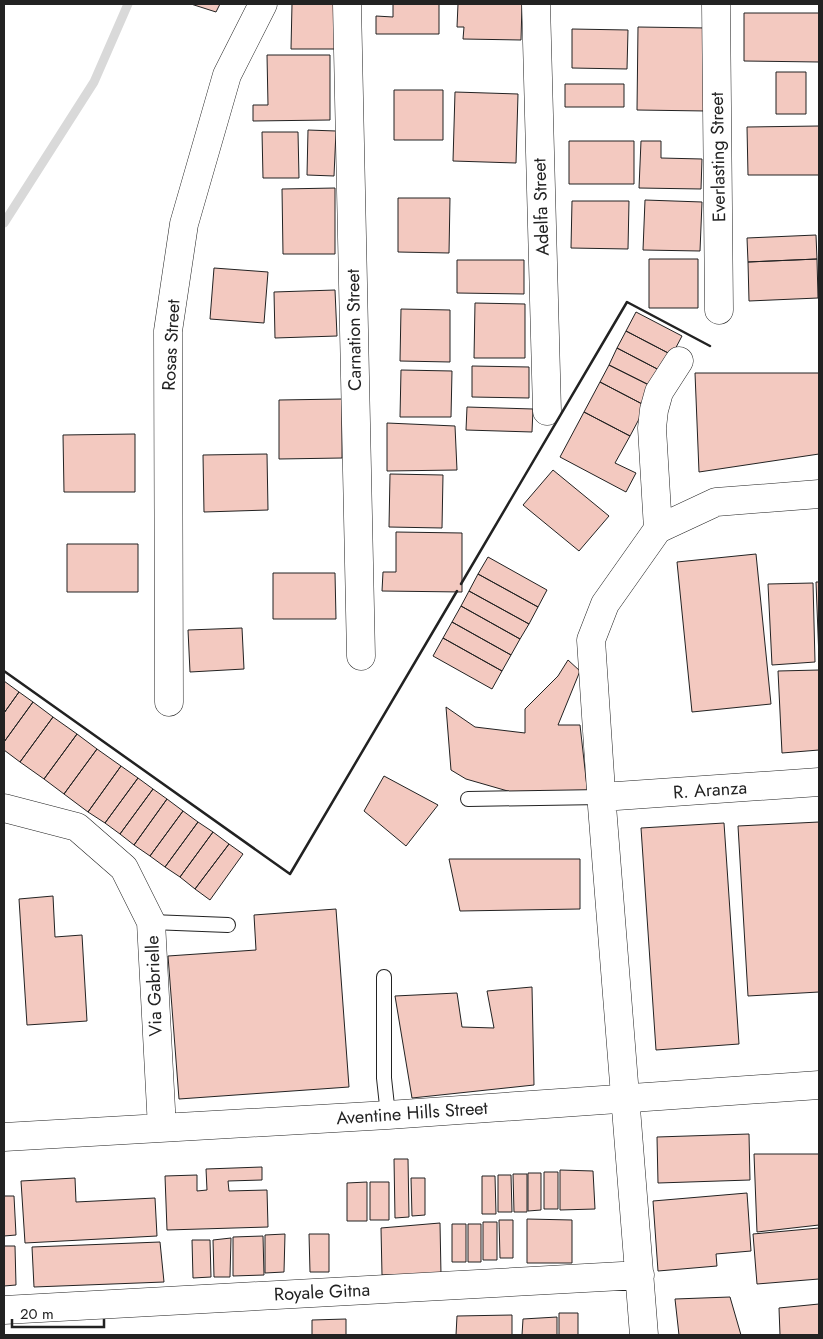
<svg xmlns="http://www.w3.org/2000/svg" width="823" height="1339" viewBox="0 0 823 1339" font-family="Jost,sans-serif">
  <rect width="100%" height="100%" fill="#fff"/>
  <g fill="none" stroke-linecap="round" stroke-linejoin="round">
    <!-- stream -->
    <path stroke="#d9d9d9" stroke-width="9" d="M 4,223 L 94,82 L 128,4"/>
  </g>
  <!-- building -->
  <path fill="#f3c9c0" stroke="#222" d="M 191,4 L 220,4 L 216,12 Z
    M 292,4 L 337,4 L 337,49 L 291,49 Z
    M 393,4 L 439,4 L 439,34 L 376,34 L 376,16 L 393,17 Z
    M 458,4 L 522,4 L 521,40 L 463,39 L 464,27 L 457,27 Z
    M 744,13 L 819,13 L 819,62 L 744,61 Z
    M 638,27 L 707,28 L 706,111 L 637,110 Z
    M 572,29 L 628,30 L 627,69 L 572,68 Z
    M 267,55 L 330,55 L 330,120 L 253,121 L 253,105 L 268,105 Z
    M 776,72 L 806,72 L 806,114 L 776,114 Z
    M 565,84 L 624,84 L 624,107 L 565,107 Z
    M 394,90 L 443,90 L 443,140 L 394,140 Z
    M 455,92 L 518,94 L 516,163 L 453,161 Z
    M 819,126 L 819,175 L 748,175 L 747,127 Z
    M 308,130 L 336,131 L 334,176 L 307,175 Z
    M 262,132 L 298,132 L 299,178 L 263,178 Z
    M 569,141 L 634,141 L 634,184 L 569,184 Z
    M 641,141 L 661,141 L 661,158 L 702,159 L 701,189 L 639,188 Z
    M 335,188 L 335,254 L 283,254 L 282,189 Z
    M 398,198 L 450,198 L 449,253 L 398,252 Z
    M 645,200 L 702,202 L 700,251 L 643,250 Z
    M 572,201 L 629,201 L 628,249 L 571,248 Z
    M 816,235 L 817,259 L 748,262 L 747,238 Z
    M 649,259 L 698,259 L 698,308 L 649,308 Z
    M 817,259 L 818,298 L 749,301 L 748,262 Z
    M 457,260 L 524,260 L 524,294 L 457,293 Z
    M 214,268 L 268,272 L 264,323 L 210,319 Z
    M 335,290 L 337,336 L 275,338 L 274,292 Z
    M 475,303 L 525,304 L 525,358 L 474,358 Z
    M 401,309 L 450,310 L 450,362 L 400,361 Z
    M 636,312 L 682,336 L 672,355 L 626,331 Z
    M 626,331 L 672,355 L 663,372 L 617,348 Z
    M 617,348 L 663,372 L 655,388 L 609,365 Z
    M 609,365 L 655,388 L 646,406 L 600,382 Z
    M 472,366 L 529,367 L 529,398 L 472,397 Z
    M 401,370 L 452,371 L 451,417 L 400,417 Z
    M 695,373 L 819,373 L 819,454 L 699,472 Z
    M 600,382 L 646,406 L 630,436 L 584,412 Z
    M 342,399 L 342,458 L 279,459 L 279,400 Z
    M 467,407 L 533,409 L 532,432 L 466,430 Z
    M 584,412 L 630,436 L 615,463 L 636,473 L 626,492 L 560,457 Z
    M 387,423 L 455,426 L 457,470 L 387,471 Z
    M 135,434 L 135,492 L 64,492 L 63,435 Z
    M 267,454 L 268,510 L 204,512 L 203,455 Z
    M 553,470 L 609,516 L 579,551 L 523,505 Z
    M 390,474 L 443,475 L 442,528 L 389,527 Z
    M 396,532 L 462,533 L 462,592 L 382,591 L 383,572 L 396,572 Z
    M 67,544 L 138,544 L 138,592 L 67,592 Z
    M 756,554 L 771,704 L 692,712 L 677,562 Z
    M 488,557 L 547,590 L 538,607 L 478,574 Z
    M 273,573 L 335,573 L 336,619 L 273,619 Z
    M 478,574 L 538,607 L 529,624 L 469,591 Z
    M 816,582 L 819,582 L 819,659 Z
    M 813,583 L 815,662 L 772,665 L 768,584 Z
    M 469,591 L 529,624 L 520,639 L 461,606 Z
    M 461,606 L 520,639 L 511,655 L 452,622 Z
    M 452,622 L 511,655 L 502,671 L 443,638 Z
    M 242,628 L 244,669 L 190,672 L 188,630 Z
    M 443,638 L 502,671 L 492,689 L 433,656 Z
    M 568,660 L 580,671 L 558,725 L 580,725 L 588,796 L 525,796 L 466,779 L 451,770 L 446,707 L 475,727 L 525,733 L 525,709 L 558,676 Z
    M 819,670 L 819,750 L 782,753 L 778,671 Z
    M 4,681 L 19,692 L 4,713 Z
    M 19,692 L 33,702 L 4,742 L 4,713 Z
    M 33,702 L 53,717 L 20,762 L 4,750 L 4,742 Z
    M 53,717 L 77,734 L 44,779 L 20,762 Z
    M 77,734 L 97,749 L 64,794 L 44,779 Z
    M 97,749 L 121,766 L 88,812 L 64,794 Z
    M 121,766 L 138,778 L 105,823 L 88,812 Z
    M 384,776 L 438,805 L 406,846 L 364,811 Z
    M 138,778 L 153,789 L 120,834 L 105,823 Z
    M 153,789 L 167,799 L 134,845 L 120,834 Z
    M 167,799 L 183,811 L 150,856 L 134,845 Z
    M 183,811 L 198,822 L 165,867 L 150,856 Z
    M 198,822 L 213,832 L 180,877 L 165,867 Z
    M 819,822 L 819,992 L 748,996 L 738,826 Z
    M 724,823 L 739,1044 L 656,1050 L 641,828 Z
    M 213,832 L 229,844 L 195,889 L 180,877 Z
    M 229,844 L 243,854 L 210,900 L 195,889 Z
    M 449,859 L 580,859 L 580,909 L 460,911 Z
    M 53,896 L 55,937 L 82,935 L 87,1021 L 27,1025 L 19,899 Z
    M 336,909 L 349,1087 L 179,1099 L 168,956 L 256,950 L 254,915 Z
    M 532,987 L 534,1085 L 412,1098 L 395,996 L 457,993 L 462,1027 L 494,1028 L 487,991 Z
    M 749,1134 L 750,1180 L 658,1183 L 657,1137 Z
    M 754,1154 L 819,1154 L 819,1225 L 757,1232 Z
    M 394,1159 L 408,1159 L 409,1217 L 395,1218 Z
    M 262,1167 L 262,1180 L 228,1181 L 229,1191 L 267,1190 L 268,1227 L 167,1230 L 165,1176 L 197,1175 L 197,1191 L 207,1190 L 206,1169 Z
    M 560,1170 L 593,1171 L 595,1209 L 560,1210 Z
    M 544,1172 L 558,1172 L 558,1209 L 544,1209 Z
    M 528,1173 L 541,1173 L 541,1210 L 528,1211 Z
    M 513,1174 L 527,1174 L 527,1212 L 514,1212 Z
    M 498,1175 L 511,1175 L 512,1212 L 498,1212 Z
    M 482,1176 L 495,1176 L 496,1214 L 482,1214 Z
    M 75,1178 L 76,1202 L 155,1198 L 157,1236 L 25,1243 L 21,1181 Z
    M 411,1178 L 425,1178 L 425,1215 L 412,1216 Z
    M 367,1182 L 367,1221 L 347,1221 L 347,1183 Z
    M 370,1182 L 389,1182 L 389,1220 L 370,1220 Z
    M 747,1193 L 751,1251 L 716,1254 L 717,1266 L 658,1271 L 653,1201 Z
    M 4,1196 L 14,1196 L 16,1235 L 4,1236 Z
    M 527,1219 L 572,1220 L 572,1263 L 527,1263 Z
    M 499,1220 L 513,1220 L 513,1258 L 500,1258 Z
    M 483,1222 L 497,1222 L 497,1260 L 483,1260 Z
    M 440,1223 L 441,1274 L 382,1275 L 381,1228 Z
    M 452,1224 L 466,1224 L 466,1262 L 452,1262 Z
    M 468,1224 L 481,1224 L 481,1262 L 468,1262 Z
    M 819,1228 L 819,1279 L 757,1284 L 753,1234 Z
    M 285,1234 L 284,1272 L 265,1273 L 265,1235 Z
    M 309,1234 L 329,1234 L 329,1272 L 310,1272 Z
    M 263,1236 L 264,1275 L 233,1276 L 233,1237 Z
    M 231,1238 L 230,1277 L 214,1277 L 213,1240 Z
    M 192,1240 L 210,1240 L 211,1277 L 193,1278 Z
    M 160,1242 L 164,1282 L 34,1287 L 32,1247 Z
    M 4,1246 L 15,1246 L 16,1285 L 4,1286 Z
    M 730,1297 L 741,1335 L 679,1335 L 675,1299 Z
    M 819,1304 L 819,1335 L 780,1335 L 779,1308 Z
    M 559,1313 L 578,1313 L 578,1335 L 559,1335 Z
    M 512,1315 L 512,1335 L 456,1335 L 457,1316 Z
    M 557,1317 L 557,1335 L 522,1335 L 523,1319 Z
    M 346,1319 L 346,1335 L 312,1335 L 312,1320 Z"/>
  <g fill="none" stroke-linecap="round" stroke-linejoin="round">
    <!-- lane casing -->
    <g stroke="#222" stroke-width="16">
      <path id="lane" d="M 468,799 L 602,797
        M 151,922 L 228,925
        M 384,977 L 384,1078 L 388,1115"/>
    </g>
    <!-- street casing -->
    <g stroke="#222" stroke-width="29">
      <path id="street" d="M 347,4 L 361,656
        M 536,4 L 547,411
        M 716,4 L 719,310
        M 658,529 L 652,428 L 654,410 L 659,392 L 679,361
        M 169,702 L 168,331 L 184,224 L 227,75 L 263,4
        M 602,797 L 819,782
        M 4,808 L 77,827 L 124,868 L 151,922 L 162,1128
        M 4,1137 L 388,1115 L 819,1085
        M 4,1310 L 640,1275
        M 644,1335 L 602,806 L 591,640 L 605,604 L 658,529 L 716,502 L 819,494"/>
    </g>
    <!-- lane -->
    <use href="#lane" stroke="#fff" stroke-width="14"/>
    <!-- street -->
    <use href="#street" stroke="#fff" stroke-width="28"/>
    <!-- wall -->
    <path stroke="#222" stroke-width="2.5" d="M 461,584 L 627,302 L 710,346
      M 4,671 L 290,874 L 457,591"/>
  </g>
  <g text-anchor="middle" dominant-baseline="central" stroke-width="4" stroke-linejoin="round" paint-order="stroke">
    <!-- street labels -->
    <g font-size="18" fill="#222" stroke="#fff">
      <text transform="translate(718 157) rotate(-91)">Everlasting Street</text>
      <text transform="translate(541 207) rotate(-92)">Adelfa Street</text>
      <text transform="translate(354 330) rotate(-91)">Carnation Street</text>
      <text transform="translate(171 345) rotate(-87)">Rosas Street</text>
      <text transform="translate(710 790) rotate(-4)">R. Aranza</text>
      <text transform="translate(154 986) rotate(-92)">Via Gabrielle</text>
      <text transform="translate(412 1113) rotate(-4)">Aventine Hills Street</text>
      <text transform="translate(322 1292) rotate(-3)">Royale Gitna</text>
    </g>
  </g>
  <!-- border -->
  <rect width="823" height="1339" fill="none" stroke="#222222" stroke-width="10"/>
  <!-- scale -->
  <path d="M12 1319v8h92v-8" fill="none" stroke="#222222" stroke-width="2.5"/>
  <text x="20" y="1319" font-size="15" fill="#222222" stroke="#ffffff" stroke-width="4" paint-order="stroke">20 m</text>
</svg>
